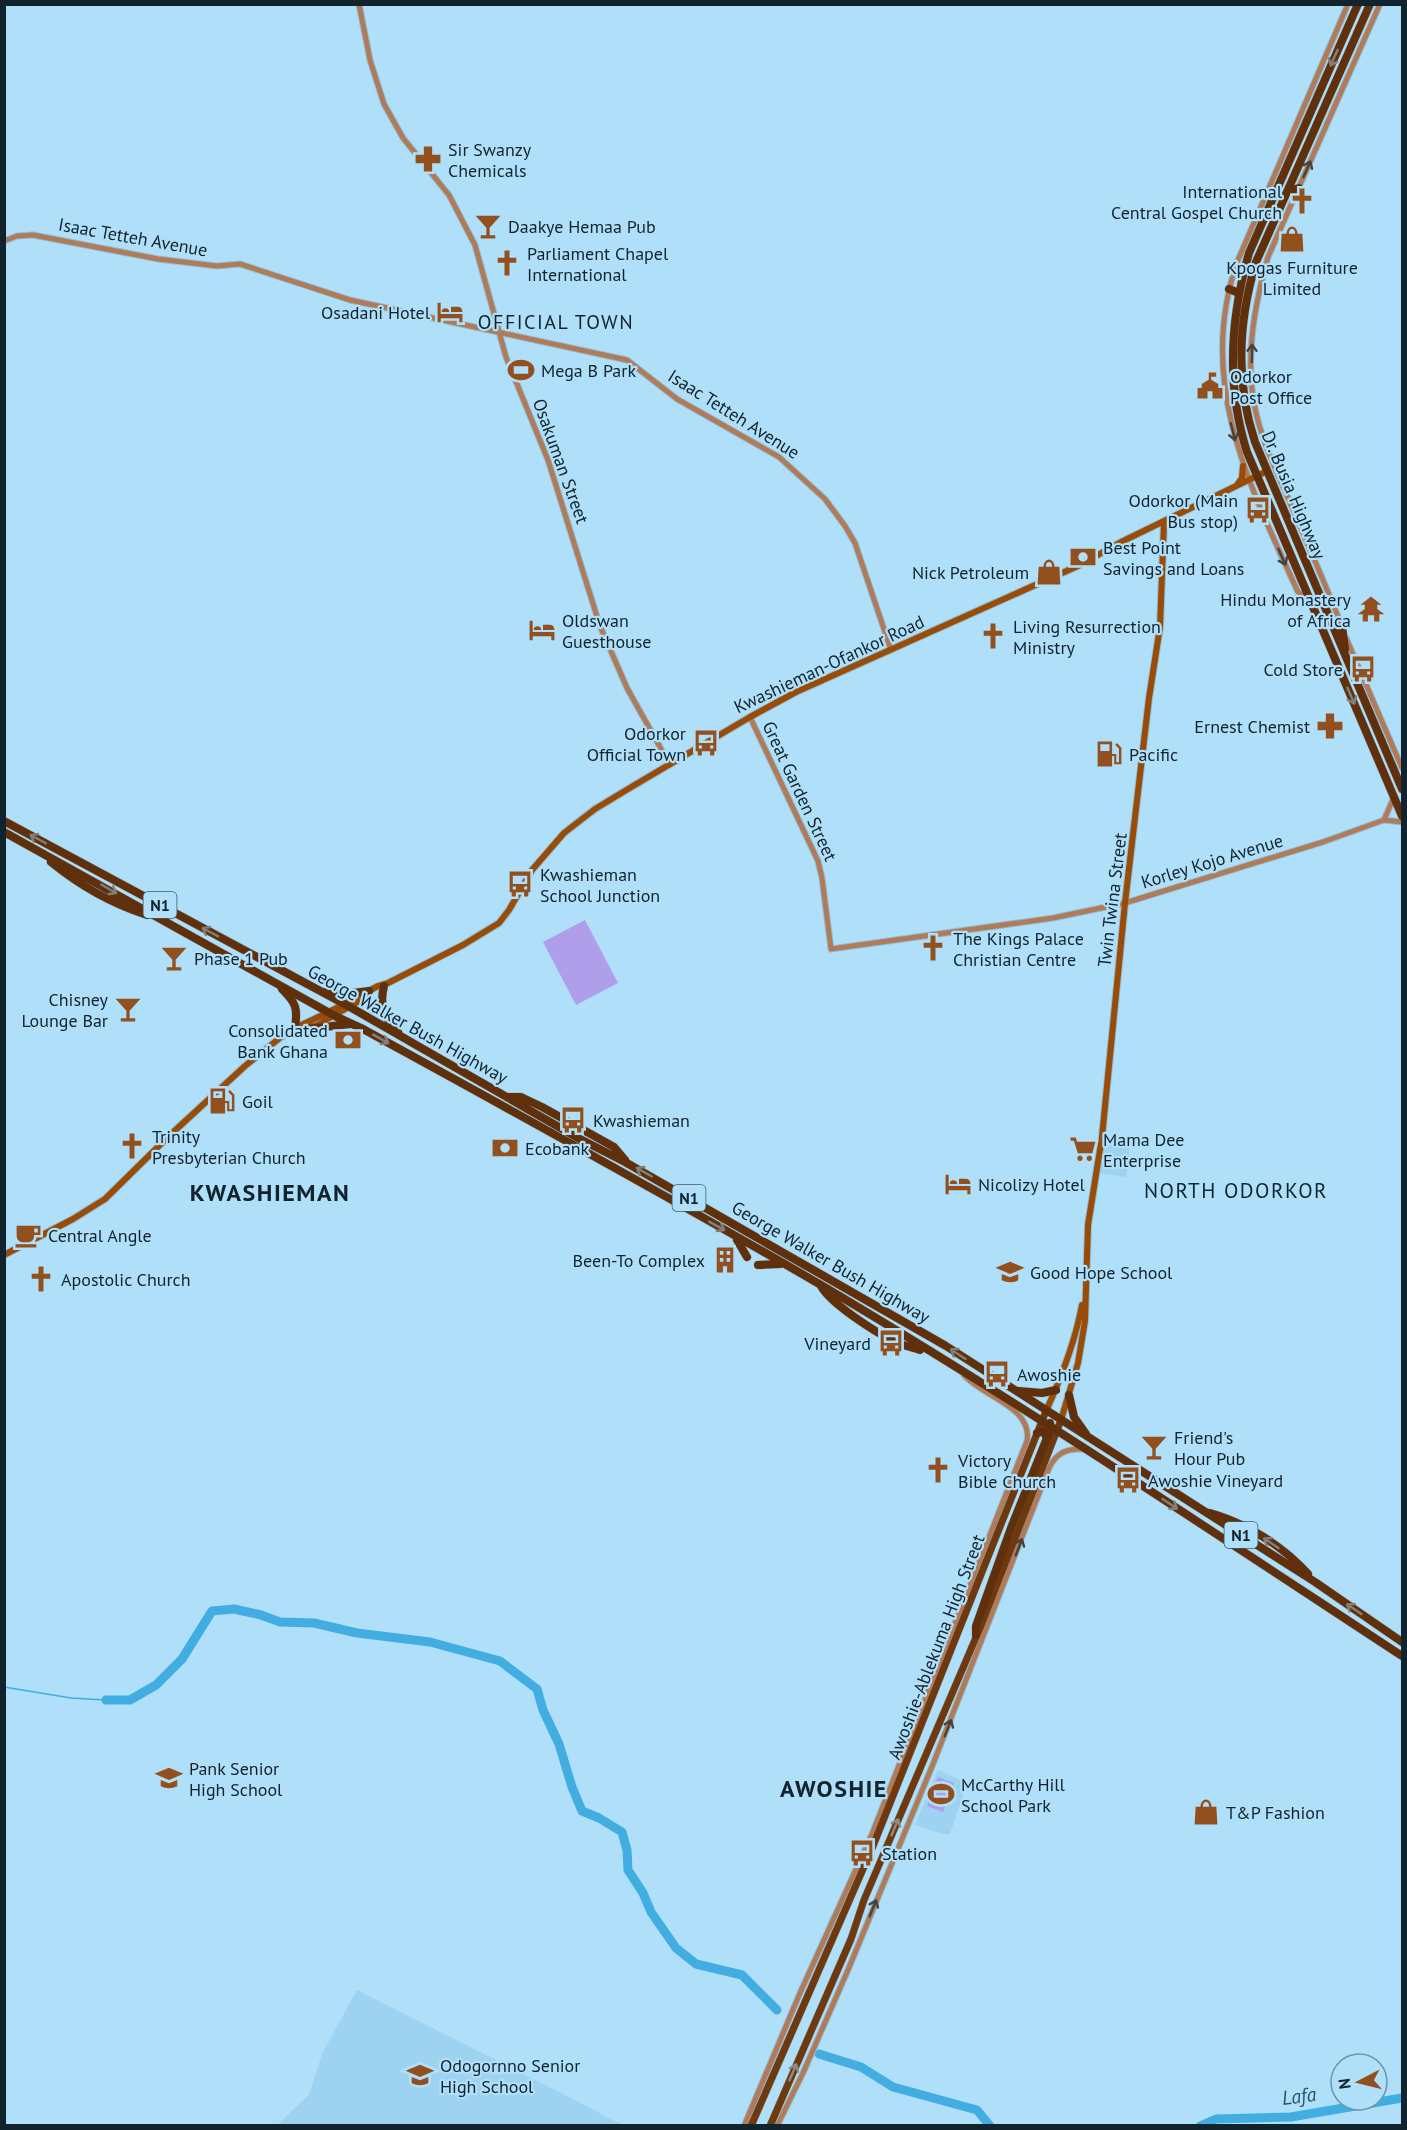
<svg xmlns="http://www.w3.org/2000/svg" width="1407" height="2130" viewBox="0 0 1407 2130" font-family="'PT Sans',sans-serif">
  <rect width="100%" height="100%" fill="#b0dff9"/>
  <!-- built -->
  <path fill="#9dd2f1" d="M 1103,1141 L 1130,1145 L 1126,1177 L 1099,1173 Z
    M 938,1770 L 967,1783 L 950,1834 L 942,1834 L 915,1825 Z
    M 357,1990 L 571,2098 L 622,2125 L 277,2125 L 309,2095 L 322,2054 Z"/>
  <!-- green -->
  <path fill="#af9feb" d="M 585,920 L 618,983 L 576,1005 L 543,942 Z
    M 938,1777 L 954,1783 L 943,1812 L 927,1806 Z"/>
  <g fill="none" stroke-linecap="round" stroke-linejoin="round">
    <!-- stream -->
    <path stroke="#42ade0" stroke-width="1.5" d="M 4,1687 L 71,1698 L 106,1700"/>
    <!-- river -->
    <path stroke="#42ade0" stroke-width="9" d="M 106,1700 L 130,1700 L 156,1685 L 182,1659 L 212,1611 L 234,1609 L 261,1615 L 280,1622 L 314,1623 L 357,1633 L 430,1642 L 500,1661 L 537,1689 L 543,1710 L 559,1744 L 572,1787 L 582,1811 L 599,1818 L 622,1832 L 627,1850 L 628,1870 L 643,1893 L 651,1912 L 676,1948 L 696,1964 L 742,1975 L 777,2010
      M 819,2054 L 861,2067 L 893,2087 L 977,2110 L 990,2126
      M 1200,2126 L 1216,2119 L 1291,2117 L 1402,2098"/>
    <!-- tertiary casing -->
    <g stroke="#93bdd4" stroke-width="7">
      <path id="tertiary" d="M 359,4 L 370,60 L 384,104 L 403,138 L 449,195 L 475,245 L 506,357 L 548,460 L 600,626 L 627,688 L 670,765
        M 4,241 L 17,236 L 33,235 L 158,259 L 217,266 L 240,264 L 350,300 L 627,360 L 677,399 L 779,457 L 825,499 L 845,526 L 855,543 L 891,650
        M 1311,602 L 1298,592 C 1249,485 1195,379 1238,260 L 1348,4
        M 1343,629 C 1325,583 1305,538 1286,493 C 1271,459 1256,427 1252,389 C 1247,345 1256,299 1268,257 L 1380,4
        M 1346,638 L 1402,768
        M 750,717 L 818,861 L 822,878 L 831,949 L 1053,918 L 1125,903 L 1323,842 L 1384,820 L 1402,822
        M 1384,820 L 1394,797
        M 744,2126 L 800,1993 L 872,1834 L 1027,1441 C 1033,1407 983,1397 964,1375
        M 777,2126 L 803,2073 L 848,1970 L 933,1764 L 1049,1468 C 1056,1453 1067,1448 1084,1449"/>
    </g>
    <!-- secondary casing -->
    <g stroke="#93bdd4" stroke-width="8">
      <path id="secondary" d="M 1237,485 L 1242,478 L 1243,466
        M 294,1030 L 295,1028 L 329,1012 L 378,986 L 388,983 L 463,945 L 499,923 L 509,910 L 532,870 L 564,833 L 595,809 L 633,786 L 750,717 L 796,692 L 1080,565 L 1121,542 L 1267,471
        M 4,1255 L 73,1219 L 105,1199 L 169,1136 L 245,1066 L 281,1037 L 294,1030 L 297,1031 L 317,1025 L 368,996
        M 1046,1411 C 1062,1376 1075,1343 1082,1305
        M 1061,1420 L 1078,1363 L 1085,1321 L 1088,1225 L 1102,1137 L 1125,903 L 1149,698 L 1160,627 L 1164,522"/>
    </g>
    <!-- primary casing -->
    <g stroke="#93bdd4" stroke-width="8">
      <path id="primary" d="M 751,2126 L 873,1846 L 1046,1411
        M 770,2126 L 851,1939 L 864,1900 L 980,1628 L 1061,1420"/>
    </g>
    <!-- trunk casing -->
    <g stroke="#93bdd4" stroke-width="9">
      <path id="trunk" d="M 1358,4 L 1249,253 C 1230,319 1226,386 1247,452 L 1402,816
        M 1370,4 L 1256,262 C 1238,322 1235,382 1255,442 L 1402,789
        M 1287,192 L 1299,188
        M 1229,289 L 1239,293
        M 1342,626 L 1345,649
        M 4,821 L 350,1007 L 578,1138 L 625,1162 L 946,1346 L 1315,1582 L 1402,1642
        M 4,832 L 335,1016 L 363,1029 C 516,1113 670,1197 821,1285 C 1019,1402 1210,1530 1402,1656
        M 51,862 C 79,885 113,904 147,915
        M 384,986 C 379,1005 384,1018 398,1032
        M 282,989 C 296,1003 298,1008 295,1028
        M 326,992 L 345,994 L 369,991
        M 307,1029 L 350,1024
        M 507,1097 L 521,1097 L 542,1107 L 614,1147 L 625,1160
        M 737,1240 L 747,1257
        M 758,1265 L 780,1264
        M 821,1286 C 831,1304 874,1331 893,1341 C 901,1345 911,1347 920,1350
        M 1018,1391 L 1042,1393 L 1056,1390
        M 1069,1395 L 1074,1417 L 1086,1434
        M 1037,1433 L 1043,1431 L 1047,1438
        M 1210,1513 C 1246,1523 1283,1546 1308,1574
        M 976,1635 L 976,1626 L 1011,1528 L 1051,1428 L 1050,1423"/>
    </g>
    <!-- tertiary -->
    <use href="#tertiary" stroke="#b07b59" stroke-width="5"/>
    <!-- secondary -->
    <use href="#secondary" stroke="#984c07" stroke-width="6"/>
    <!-- primary -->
    <use href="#primary" stroke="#6f390f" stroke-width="7"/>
    <!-- trunk -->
    <use href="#trunk" stroke="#60300c" stroke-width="8"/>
  </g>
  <!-- one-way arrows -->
  <defs><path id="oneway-shaft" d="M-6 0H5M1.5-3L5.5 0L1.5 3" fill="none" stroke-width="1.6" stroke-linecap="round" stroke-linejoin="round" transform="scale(1.5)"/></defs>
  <g stroke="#847f77">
    <use href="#oneway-shaft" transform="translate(1334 58) rotate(114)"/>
    <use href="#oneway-shaft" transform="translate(1351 696) rotate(67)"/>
    <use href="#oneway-shaft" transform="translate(38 839) rotate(-152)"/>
    <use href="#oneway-shaft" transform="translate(109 889) rotate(30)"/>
    <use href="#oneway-shaft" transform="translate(210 932) rotate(-152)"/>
    <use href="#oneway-shaft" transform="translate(381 1039) rotate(29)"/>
    <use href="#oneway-shaft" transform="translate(644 1172) rotate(-150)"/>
    <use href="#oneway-shaft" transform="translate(717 1226) rotate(29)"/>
    <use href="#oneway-shaft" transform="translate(958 1354) rotate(-147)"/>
    <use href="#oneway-shaft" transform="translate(1170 1504) rotate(33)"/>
    <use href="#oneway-shaft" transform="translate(1271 1543) rotate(-146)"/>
    <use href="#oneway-shaft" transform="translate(1354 1609) rotate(-146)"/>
  </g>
  <g stroke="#49423c">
    <use href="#oneway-shaft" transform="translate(1307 169) rotate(-66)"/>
    <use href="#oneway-shaft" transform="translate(1252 353) rotate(-89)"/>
    <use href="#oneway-shaft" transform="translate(1233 432) rotate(76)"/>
    <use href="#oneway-shaft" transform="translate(1282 557) rotate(66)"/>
    <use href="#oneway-shaft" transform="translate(1019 1547) rotate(-69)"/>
    <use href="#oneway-shaft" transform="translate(948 1728) rotate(-68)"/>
    <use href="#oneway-shaft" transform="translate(873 1908) rotate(-68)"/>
  </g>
  <g stroke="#908c84">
    <use href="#oneway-shaft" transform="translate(895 1827) rotate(-67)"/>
    <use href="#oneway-shaft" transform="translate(793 2072) rotate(-67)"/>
  </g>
  <!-- icons -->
  <defs>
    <g id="pharmacy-bare" transform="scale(2.07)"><path d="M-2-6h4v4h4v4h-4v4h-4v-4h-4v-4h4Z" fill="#93501f" stroke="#b0dff9" stroke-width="2.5" paint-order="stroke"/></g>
    <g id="church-bare" transform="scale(2.07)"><path d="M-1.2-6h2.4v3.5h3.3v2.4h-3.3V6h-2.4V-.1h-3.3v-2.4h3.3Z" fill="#93501f" stroke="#b0dff9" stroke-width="2.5" paint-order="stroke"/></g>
    <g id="bar-bare" transform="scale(2.07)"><path d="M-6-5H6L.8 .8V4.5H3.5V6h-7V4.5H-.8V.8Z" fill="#93501f" stroke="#b0dff9" stroke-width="2.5" paint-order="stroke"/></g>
    <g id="shop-bare" transform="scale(2.07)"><path d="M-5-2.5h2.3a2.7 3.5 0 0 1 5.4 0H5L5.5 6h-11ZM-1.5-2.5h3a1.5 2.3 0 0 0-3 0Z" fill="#93501f" stroke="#b0dff9" stroke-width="2.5" paint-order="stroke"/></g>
    <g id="hotel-bare" transform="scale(2.07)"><path d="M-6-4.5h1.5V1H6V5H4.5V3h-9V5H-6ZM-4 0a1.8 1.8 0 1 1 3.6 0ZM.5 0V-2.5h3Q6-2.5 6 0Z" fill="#93501f" stroke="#b0dff9" stroke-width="2.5" paint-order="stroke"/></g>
    <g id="stadium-bare" transform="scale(2.07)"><path d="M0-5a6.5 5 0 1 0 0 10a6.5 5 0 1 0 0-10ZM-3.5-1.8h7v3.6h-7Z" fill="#93501f" stroke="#b0dff9" stroke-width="2.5" paint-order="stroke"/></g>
    <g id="civic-bare" transform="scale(2.07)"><path d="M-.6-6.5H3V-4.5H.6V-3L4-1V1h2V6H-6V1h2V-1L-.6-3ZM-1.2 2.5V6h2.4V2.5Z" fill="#93501f" stroke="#b0dff9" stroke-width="2.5" paint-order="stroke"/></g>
    <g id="bus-bare" transform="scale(2.07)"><path d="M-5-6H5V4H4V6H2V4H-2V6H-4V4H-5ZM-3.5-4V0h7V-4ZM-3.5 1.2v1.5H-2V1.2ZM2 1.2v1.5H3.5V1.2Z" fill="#93501f" stroke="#b0dff9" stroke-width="2.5" paint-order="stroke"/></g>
    <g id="bank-bare" transform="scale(2.07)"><path d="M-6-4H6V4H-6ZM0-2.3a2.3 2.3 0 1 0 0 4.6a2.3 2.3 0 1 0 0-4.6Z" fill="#93501f" stroke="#b0dff9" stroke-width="2.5" paint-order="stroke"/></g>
    <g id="temple-bare" transform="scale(2.07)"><path d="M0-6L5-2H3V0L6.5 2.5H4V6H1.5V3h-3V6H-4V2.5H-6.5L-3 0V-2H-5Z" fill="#93501f" stroke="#b0dff9" stroke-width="2.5" paint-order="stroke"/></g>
    <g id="fuel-bare" transform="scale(2.07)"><path d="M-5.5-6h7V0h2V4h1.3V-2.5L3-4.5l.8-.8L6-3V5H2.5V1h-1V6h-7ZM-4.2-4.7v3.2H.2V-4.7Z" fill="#93501f" stroke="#b0dff9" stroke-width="2.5" paint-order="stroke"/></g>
    <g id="supermarket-bare" transform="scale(2.07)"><path d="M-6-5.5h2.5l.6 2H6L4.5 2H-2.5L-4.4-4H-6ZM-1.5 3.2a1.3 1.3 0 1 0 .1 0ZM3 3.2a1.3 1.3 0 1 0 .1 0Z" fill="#93501f" stroke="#b0dff9" stroke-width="2.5" paint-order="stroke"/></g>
    <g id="cafe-bare" transform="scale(2.07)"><path d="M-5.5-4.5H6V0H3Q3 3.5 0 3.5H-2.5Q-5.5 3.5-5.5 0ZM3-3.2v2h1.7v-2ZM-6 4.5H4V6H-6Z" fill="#93501f" stroke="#b0dff9" stroke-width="2.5" paint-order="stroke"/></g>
    <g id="building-bare" transform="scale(2.07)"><path d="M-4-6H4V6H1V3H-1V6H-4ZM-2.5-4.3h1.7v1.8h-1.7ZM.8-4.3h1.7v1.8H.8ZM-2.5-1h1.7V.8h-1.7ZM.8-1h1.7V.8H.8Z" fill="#93501f" stroke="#b0dff9" stroke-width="2.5" paint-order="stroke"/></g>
    <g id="school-bare" transform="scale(2.07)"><path d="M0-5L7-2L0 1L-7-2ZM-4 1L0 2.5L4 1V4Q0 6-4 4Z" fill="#93501f" stroke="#b0dff9" stroke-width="2.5" paint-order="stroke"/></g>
  </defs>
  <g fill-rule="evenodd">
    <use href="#pharmacy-bare" x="428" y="159"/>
    <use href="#church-bare" x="1302" y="201"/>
    <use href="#bar-bare" x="488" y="226"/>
    <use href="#shop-bare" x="1292" y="239"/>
    <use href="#church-bare" x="507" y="263"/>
    <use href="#hotel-bare" x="450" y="312"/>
    <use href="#stadium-bare" x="521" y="370"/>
    <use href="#civic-bare" x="1210" y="386"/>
    <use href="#bus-bare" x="1258" y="510"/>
    <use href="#bank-bare" x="1083" y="557"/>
    <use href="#shop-bare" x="1049" y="572"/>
    <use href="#temple-bare" x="1371" y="609"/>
    <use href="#hotel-bare" x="542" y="630"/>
    <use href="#church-bare" x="993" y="636"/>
    <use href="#bus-bare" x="1363" y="669"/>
    <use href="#pharmacy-bare" x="1330" y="726"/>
    <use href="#bus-bare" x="706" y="743"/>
    <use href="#fuel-bare" x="1109" y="754"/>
    <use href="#bus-bare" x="520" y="884"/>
    <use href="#church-bare" x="933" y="948"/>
    <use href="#bar-bare" x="174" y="958"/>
    <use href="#bar-bare" x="128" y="1009"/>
    <use href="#bank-bare" x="348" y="1040"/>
    <use href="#fuel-bare" x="222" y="1101"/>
    <use href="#bus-bare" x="573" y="1120"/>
    <use href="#church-bare" x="132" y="1146"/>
    <use href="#bank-bare" x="505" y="1148"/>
    <use href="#supermarket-bare" x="1083" y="1149"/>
    <use href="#hotel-bare" x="958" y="1184"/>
    <use href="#cafe-bare" x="28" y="1235"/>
    <use href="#building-bare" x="725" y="1260"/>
    <use href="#school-bare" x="1010" y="1272"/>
    <use href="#church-bare" x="41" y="1279"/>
    <use href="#bus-bare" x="891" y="1343"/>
    <use href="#bus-bare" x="997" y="1374"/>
    <use href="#bar-bare" x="1154" y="1447"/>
    <use href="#church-bare" x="938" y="1470"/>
    <use href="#bus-bare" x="1128" y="1480"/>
    <use href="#school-bare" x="169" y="1778"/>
    <use href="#stadium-bare" x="941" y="1794"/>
    <use href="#shop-bare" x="1206" y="1812"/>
    <use href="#bus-bare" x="862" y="1853"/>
    <use href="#school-bare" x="420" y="2075"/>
  </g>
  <g text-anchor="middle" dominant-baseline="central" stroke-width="4.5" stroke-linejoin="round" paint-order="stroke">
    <!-- shield labels -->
    <g fill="#b0dff9" stroke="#415b6a" stroke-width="1.5">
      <rect x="143.5" y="892" width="33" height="26" rx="4.5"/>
      <rect x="672.5" y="1185" width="33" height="26" rx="4.5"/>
      <rect x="1224.5" y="1522" width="33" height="26" rx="4.5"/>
    </g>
    <g font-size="16" font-weight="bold" fill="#11232d">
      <text x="160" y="905">N1</text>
      <text x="689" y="1198">N1</text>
      <text x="1241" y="1535">N1</text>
    </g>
    <!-- poi labels -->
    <g font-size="18" fill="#11232d" stroke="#b0dff9" text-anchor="start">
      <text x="448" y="149">Sir Swanzy<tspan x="448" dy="21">Chemicals</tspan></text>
      <text x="1282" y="191" text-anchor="end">International<tspan x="1282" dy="21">Central Gospel Church</tspan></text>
      <text x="508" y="226">Daakye Hemaa Pub</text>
      <text x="527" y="253">Parliament Chapel<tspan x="527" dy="21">International</tspan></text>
      <text x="1292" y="267" text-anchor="middle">Kpogas Furniture<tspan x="1292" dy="21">Limited</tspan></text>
      <text x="430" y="312" text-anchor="end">Osadani Hotel</text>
      <text x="541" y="370">Mega B Park</text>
      <text x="1230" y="376">Odorkor<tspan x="1230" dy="21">Post Office</tspan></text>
      <text x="1238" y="500" text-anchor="end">Odorkor (Main<tspan x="1238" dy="21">Bus stop)</tspan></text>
      <text x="1103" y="547">Best Point<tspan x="1103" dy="21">Savings and Loans</tspan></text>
      <text x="1029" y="572" text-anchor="end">Nick Petroleum</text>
      <text x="1351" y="599" text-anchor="end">Hindu Monastery<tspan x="1351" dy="21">of Africa</tspan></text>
      <text x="562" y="620">Oldswan<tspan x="562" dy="21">Guesthouse</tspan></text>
      <text x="1013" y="626">Living Resurrection<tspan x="1013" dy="21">Ministry</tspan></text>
      <text x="1343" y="669" text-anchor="end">Cold Store</text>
      <text x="1310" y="726" text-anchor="end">Ernest Chemist</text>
      <text x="686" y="733" text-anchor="end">Odorkor<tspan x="686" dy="21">Official Town</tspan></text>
      <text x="1129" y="754">Pacific</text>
      <text x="540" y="874">Kwashieman<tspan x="540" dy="21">School Junction</tspan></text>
      <text x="953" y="938">The Kings Palace<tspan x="953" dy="21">Christian Centre</tspan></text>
      <text x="194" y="958">Phase 1 Pub</text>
      <text x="108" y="999" text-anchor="end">Chisney<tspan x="108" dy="21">Lounge Bar</tspan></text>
      <text x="328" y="1030" text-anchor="end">Consolidated<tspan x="328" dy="21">Bank Ghana</tspan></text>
      <text x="242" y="1101">Goil</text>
      <text x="593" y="1120">Kwashieman</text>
      <text x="152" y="1136">Trinity<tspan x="152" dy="21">Presbyterian Church</tspan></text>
      <text x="1103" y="1139">Mama Dee<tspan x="1103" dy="21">Enterprise</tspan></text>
      <text x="525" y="1148">Ecobank</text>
      <text x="978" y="1184">Nicolizy Hotel</text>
      <text x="48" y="1235">Central Angle</text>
      <text x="705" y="1260" text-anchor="end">Been-To Complex</text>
      <text x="1030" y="1272">Good Hope School</text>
      <text x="61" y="1279">Apostolic Church</text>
      <text x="871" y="1343" text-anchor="end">Vineyard</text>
      <text x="1017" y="1374">Awoshie</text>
      <text x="1174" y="1437">Friend's<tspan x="1174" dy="21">Hour Pub</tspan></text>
      <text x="958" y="1460">Victory<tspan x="958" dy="21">Bible Church</tspan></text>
      <text x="1148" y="1480">Awoshie Vineyard</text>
      <text x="189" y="1768">Pank Senior<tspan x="189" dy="21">High School</tspan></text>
      <text x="961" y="1784">McCarthy Hill<tspan x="961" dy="21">School Park</tspan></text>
      <text x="1226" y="1812">T&amp;P Fashion</text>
      <text x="882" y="1853">Station</text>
      <text x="440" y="2065">Odogornno Senior<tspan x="440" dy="21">High School</tspan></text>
    </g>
    <!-- street labels -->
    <g font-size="18" fill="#11232d" stroke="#b0dff9">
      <text transform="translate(133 237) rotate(10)">Isaac Tetteh Avenue</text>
      <text transform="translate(734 414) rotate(32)">Isaac Tetteh Avenue</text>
      <text transform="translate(561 461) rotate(70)">Osakuman Street</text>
      <text transform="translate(1294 495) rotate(67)">Dr. Busia Highway</text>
      <text transform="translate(829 664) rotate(-25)">Kwashieman-Ofankor Road</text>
      <text transform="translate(800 791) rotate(65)">Great Garden Street</text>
      <text transform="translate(1212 861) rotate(-17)">Korley Kojo Avenue</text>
      <text transform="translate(1112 900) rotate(-83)">Twin Twina Street</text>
      <text transform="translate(408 1024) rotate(29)">George Walker Bush Highway</text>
      <text transform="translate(831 1262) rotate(30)">George Walker Bush Highway</text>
      <text transform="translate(936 1647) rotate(-69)">Awoshie-Ablekuma High Street</text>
    </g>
    <!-- neighbourhood labels -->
    <g font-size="20" letter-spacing="1.5" fill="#11232d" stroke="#b0dff9">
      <text x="556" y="322">OFFICIAL TOWN</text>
    </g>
    <!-- water labels -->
    <g font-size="20" font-style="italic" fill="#29546a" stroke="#b0dff9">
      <text transform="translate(1299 2096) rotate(-7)">Lafa</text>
    </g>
    <!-- quarter labels -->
    <g font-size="21" letter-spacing="1.5" fill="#11232d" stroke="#b0dff9">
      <text x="1236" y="1190">NORTH ODORKOR</text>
    </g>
    <!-- district labels -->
    <g font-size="24" font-weight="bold" letter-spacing="1.5" fill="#11232d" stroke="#b0dff9">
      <text x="270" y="1192">KWASHIEMAN</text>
      <text x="834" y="1788">AWOSHIE</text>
    </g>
  </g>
  <!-- border -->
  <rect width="1407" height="2130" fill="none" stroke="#11232d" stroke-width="12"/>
  <!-- north arrow -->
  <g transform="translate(1359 2082) rotate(263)"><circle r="28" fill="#b0dff9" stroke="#7094a7" stroke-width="1.5"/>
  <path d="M0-4.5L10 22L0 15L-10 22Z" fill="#93501f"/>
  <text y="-9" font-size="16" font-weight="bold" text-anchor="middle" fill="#11232d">N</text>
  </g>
</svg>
